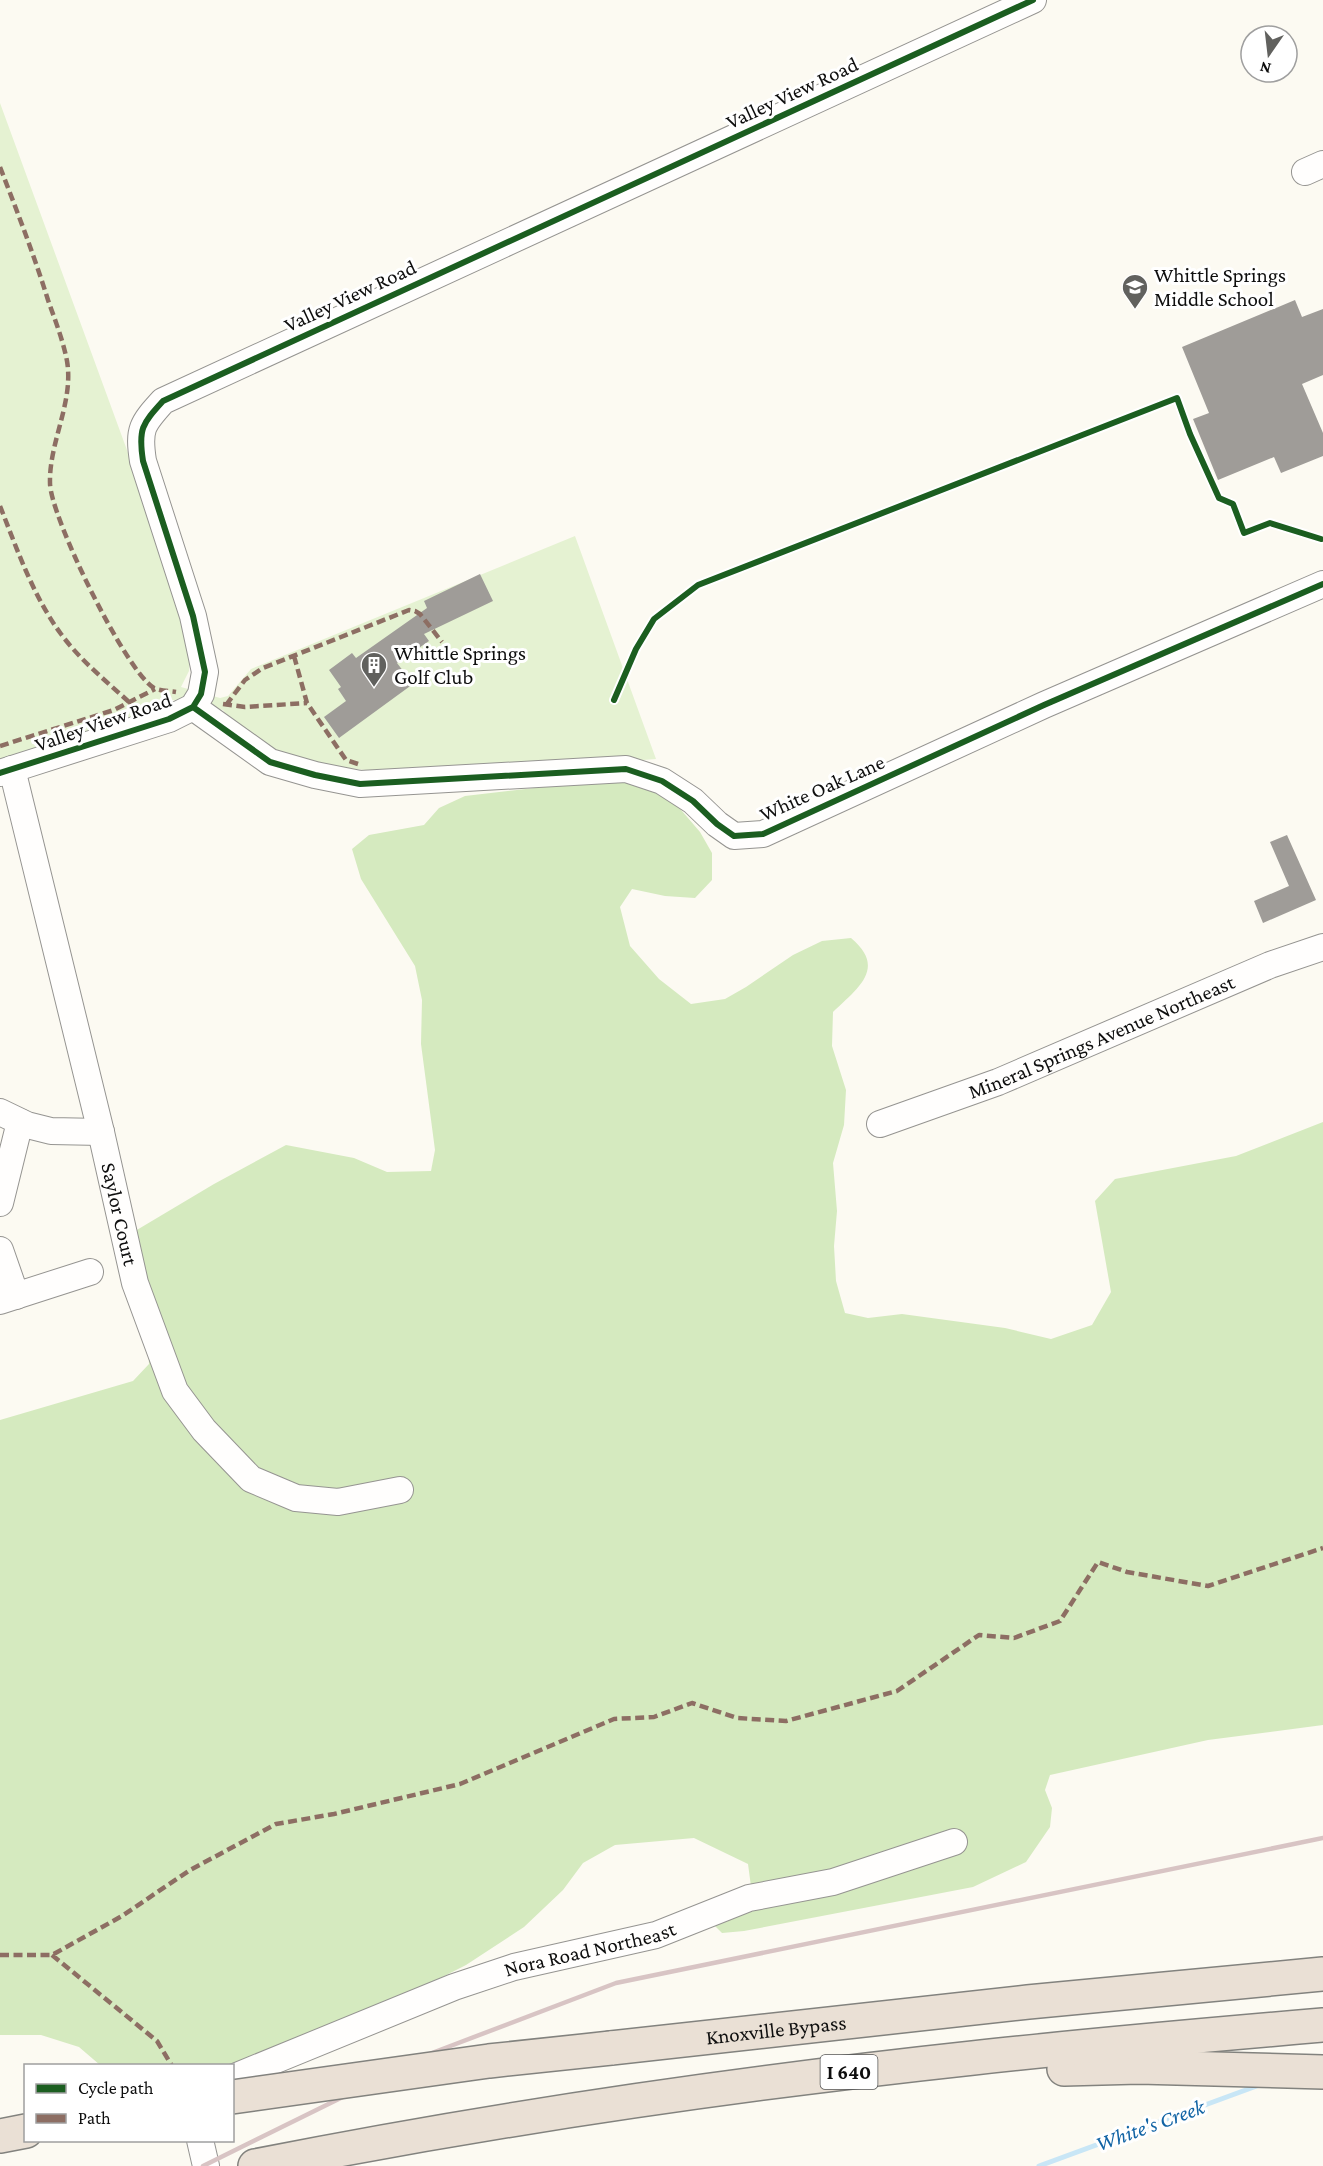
<svg xmlns="http://www.w3.org/2000/svg" width="1323" height="2166" viewBox="0 0 1323 2166" font-family="'Crimson Pro',serif">
  <rect width="100%" height="100%" fill="#fcfaf2"/>
  <!-- green -->
  <path fill="#e5f2d2" d="M 0,103 L 165,554 L 190,654 L 189,671 L 181,687 L 220,698 L 228,696 L 251,669 L 575,536 L 656,759 L 422,777 L 317,764 L 279,753 L 230,720 L 223,710 L 168,699 L 153,709 L 133,718 L 0,760 Z"/>
  <!-- forest -->
  <path fill="#d5eabf" d="M 613,779 L 647,788 L 676,804 L 700,832 L 712,853 L 712,880 L 695,898 L 665,896 L 632,889 L 620,907 L 630,946 L 659,979 L 691,1004 L 725,999 L 746,987 L 793,955 L 822,941 L 851,938 C 887,968 858,988 833,1012 L 832,1046 L 846,1090 L 844,1125 L 833,1163 L 837,1211 L 834,1246 L 836,1281 L 845,1313 L 868,1318 L 902,1314 L 1005,1328 L 1051,1339 L 1092,1325 L 1111,1292 L 1095,1201 L 1115,1179 L 1236,1156 L 1323,1122 L 1323,1725 L 1208,1740 L 1050,1775 L 1045,1790 L 1052,1808 L 1050,1827 L 1026,1862 L 973,1887 L 744,1931 L 722,1933 L 714,1925 L 754,1909 L 748,1864 L 694,1838 L 615,1845 L 583,1863 L 563,1890 L 524,1927 L 466,1965 L 405,1996 L 305,2034 L 267,2053 L 232,2065 L 100,2065 L 79,2047 L 41,2035 L 0,2035 L 0,1420 L 133,1381 L 149,1364 L 147,1330 L 120,1240 L 214,1184 L 286,1145 L 354,1158 L 387,1172 L 431,1171 L 435,1150 L 421,1044 L 422,1000 L 415,966 L 361,879 L 352,849 L 369,835 L 424,825 L 439,808 L 465,796 Z"/>
  <g fill="none" stroke-linecap="round" stroke-linejoin="round">
    <!-- stream -->
    <path stroke="#c8e6f6" stroke-width="5" d="M 1039,2166 L 1262,2084"/>
  </g>
  <!-- building -->
  <path fill="#9f9c98" d="M 1295,300 L 1302,317 L 1323,309 L 1323,375 L 1302,384 L 1323,433 L 1323,456 L 1281,473 L 1274,457 L 1218,480 L 1193,419 L 1209,413 L 1182,347 Z
    M 480,574 L 493,601 L 424,634 L 429,641 L 397,663 L 413,684 L 339,738 L 324,717 L 346,701 L 338,689 L 341,687 L 329,670 L 352,653 L 356,658 L 427,608 L 424,601 Z
    M 1287,835 L 1316,900 L 1263,923 L 1254,901 L 1289,886 L 1270,842 Z"/>
  <g fill="none" stroke-linecap="round" stroke-linejoin="round">
    <!-- minor casing -->
    <g stroke="#959491" stroke-width="28">
      <g id="minor">
        <path d="M 1305,172 L 1323,164"/>
        <path d="M 193,707 L 270,762 L 315,775 L 360,784 L 626,769 L 662,781 L 693,801 L 717,824 L 734,836 L 763,834 L 1044,705 L 1323,584"/>
        <path id="s1" d="M 12,769 L 101,1132 L 135,1283 L 175,1391 L 204,1430 L 251,1479 L 296,1498 L 338,1502 L 400,1490"/>
        <path d="M 0,773 L 169,719 L 193,707 L 201,694 L 205,672 L 193,616 L 143,461 C 138,429 142,424 163,401 L 1033,0"/>
        <path d="M 0,1112 L 27,1125 L 51,1131 L 101,1132"/>
        <path id="s2" d="M 880,1124 L 998,1082 L 1270,965 L 1323,947"/>
        <path d="M 0,1203 L 20,1122"/>
        <path d="M 0,1250 L 16,1296"/>
        <path d="M 0,1301 L 90,1272"/>
        <path id="s3" d="M 232,2078 L 454,1987 L 514,1967 L 656,1935 L 749,1898 L 833,1882 L 954,1842"/>
        <path d="M 200,2140 L 206,2166"/>
      </g>
    </g>
    <!-- highway casing -->
    <g stroke="#82827e" stroke-width="36">
      <g id="highway">
        <path id="s4" d="M 611,2048 L 1028,2002 L 1323,1974"/>
        <path d="M 1064,2069 L 1139,2067 L 1323,2072"/>
        <path d="M 0,2136 L 26,2131"/>
        <path d="M 255,2166 C 492,2119 732,2084 973,2058 C 1089,2045 1206,2035 1323,2025"/>
      </g>
    </g>
    <!-- minor -->
    <use href="#minor" stroke="#fffefd" stroke-width="26"/>
    <!-- highway -->
    <use href="#highway" stroke="#eae0d5" stroke-width="33"/>
    <!-- rail -->
    <path stroke="#d8c4c4" stroke-width="4.5" d="M 203,2166 L 432,2053 L 616,1983 L 1323,1838"/>
    <!-- highway-bridge casing -->
    <g stroke="#82827e" stroke-width="36" stroke-linecap="butt">
      <path id="highway-bridge" d="M 232,2097 L 489,2061 L 611,2048"/>
    </g>
    <!-- highway-bridge -->
    <use href="#highway-bridge" stroke="#eae0d5" stroke-width="33"/>
    <!-- quiet -->
    <path stroke="#8d6e63" stroke-width="4.5" stroke-dasharray="9 4.5" stroke-linecap="butt" d="M 0,167 C 17,211 34,255 48,300 C 55,320 63,340 67,361 C 74,402 49,442 50,483 C 50,516 126,672 154,688 C 160,691 170,691 176,692
      M 0,506 C 17,549 33,596 61,634 C 80,660 106,681 129,702
      M 294,656 L 307,703 L 346,760 L 358,764
      M 223,704 L 245,707 L 307,703
      M 226,705 L 245,680 L 263,668 L 409,610 L 415,611 L 420,614 L 442,642
      M 0,746 L 114,710 L 155,689
      M 0,1955 L 52,1955 L 122,1916 L 190,1870 L 276,1824 L 334,1814 L 460,1784 L 614,1719 L 654,1717 L 692,1703 L 737,1718 L 786,1721 L 897,1691 L 979,1635 L 1014,1638 L 1060,1621 L 1098,1562 L 1127,1572 L 1208,1586 L 1323,1548
      M 52,1955 L 157,2041 L 172,2066"/>
    <!-- cycleway casing -->
    <g stroke="#fff" stroke-width="10">
      <path id="cycleway" d="M 614,700 L 636,649 L 654,619 L 698,585 L 1177,398 L 1190,434 L 1219,498 L 1233,504 L 1244,533 L 1270,523 L 1321,539
        M 193,707 L 270,762 L 315,775 L 360,784 L 626,769 L 662,781 L 693,801 L 717,824 L 734,836 L 763,834 L 1044,705 L 1323,584
        M 0,773 L 169,719 L 193,707 L 201,694 L 205,672 L 193,616 L 143,461 C 138,429 142,424 163,401 L 1033,0"/>
    </g>
    <!-- cycleway -->
    <use href="#cycleway" stroke="#1b5e20" stroke-width="6"/>
  </g>
  <!-- icons -->
  <defs>
    <g id="school-pin" transform="scale(1.35)"><path d="M0 17L-7.5 6A9.5 9.5 0 1 1 7.5 6Z" fill="#61615e" stroke="#fff"/><path d="M0-5L7-2L0 1L-7-2ZM-4 1L0 2.5L4 1V4Q0 6-4 4Z" fill="#fff"/></g>
    <g id="building-pin" transform="scale(1.35)"><path d="M0 17L-7.5 6A9.5 9.5 0 1 1 7.5 6Z" fill="#61615e" stroke="#fff"/><path d="M-4-6H4V6H1V3H-1V6H-4ZM-2.5-4.3h1.7v1.8h-1.7ZM.8-4.3h1.7v1.8H.8ZM-2.5-1h1.7V.8h-1.7ZM.8-1h1.7V.8H.8Z" fill="#fff"/></g>
  </defs>
  <g fill-rule="evenodd">
    <use href="#school-pin" x="1135" y="287"/>
    <use href="#building-pin" x="374" y="665"/>
  </g>
  <g text-anchor="middle" dominant-baseline="central" stroke-width="6" stroke-linejoin="round" paint-order="stroke">
    <!-- shield labels -->
    <rect fill="#fff" stroke="#565656" stroke-width="1.5" x="820.5" y="2055" width="57" height="34" rx="4.5"/>
    <g font-size="20" font-weight="bold" fill="#0e0e0e">
      <text x="849" y="2072">I 640</text>
    </g>
    <!-- street labels -->
    <g font-size="21" fill="#0e0e0e" stroke="#fff">
      <text transform="translate(792 93) rotate(-25)">Valley View Road</text>
      <text transform="translate(350 296) rotate(-25)">Valley View Road</text>
      <text transform="translate(103 722) rotate(-19)">Valley View Road</text>
      <text transform="translate(822 788) rotate(-24)">White Oak Lane</text>
      <text stroke="none"><textPath href="#s2" startOffset="238">Mineral Springs Avenue Northeast</textPath></text>
      <text stroke="none"><textPath href="#s1" startOffset="458">Saylor Court</textPath></text>
      <text stroke="none"><textPath href="#s3" startOffset="381">Nora Road Northeast</textPath></text>
      <text stroke="none"><textPath href="#s4" startOffset="166">Knoxville Bypass</textPath></text>
    </g>
    <!-- poi labels -->
    <g font-size="21" fill="#0e0e0e" stroke="#fff" text-anchor="start">
      <text x="1154" y="275">Whittle Springs<tspan x="1154" dy="24">Middle School</tspan></text>
      <text x="394" y="653">Whittle Springs<tspan x="394" dy="24">Golf Club</tspan></text>
    </g>
    <!-- water labels -->
    <g font-size="22" font-style="italic" fill="#1264a5" stroke="#fff">
      <text transform="translate(1150 2125) rotate(-20)">White's Creek</text>
    </g>
  </g>
  <!-- legend -->
  <rect x="24" y="2064" width="210" height="78" fill="#ffffff" stroke="#9f9f9f" stroke-width="1.5"/>
  <rect x="36" y="2084" width="30" height="9" fill="#1b5e20" stroke="#9f9f9f" stroke-width="1.5"/>
  <text x="78" y="2094" font-size="18" fill="#0e0e0e">Cycle path</text>
  <rect x="36" y="2114" width="30" height="9" fill="#8d6e63" stroke="#9f9f9f" stroke-width="1.5"/>
  <text x="78" y="2124" font-size="18" fill="#0e0e0e">Path</text>
  <!-- north arrow -->
  <g transform="translate(1269 54) rotate(194)"><circle r="28" fill="#ffffff" stroke="#9f9f9f" stroke-width="1.5"/>
  <path d="M0-4.5L10 22L0 15L-10 22Z" fill="#61615e"/>
  <text y="-9" font-size="16" font-weight="bold" text-anchor="middle" fill="#0e0e0e">N</text>
  </g>
</svg>
